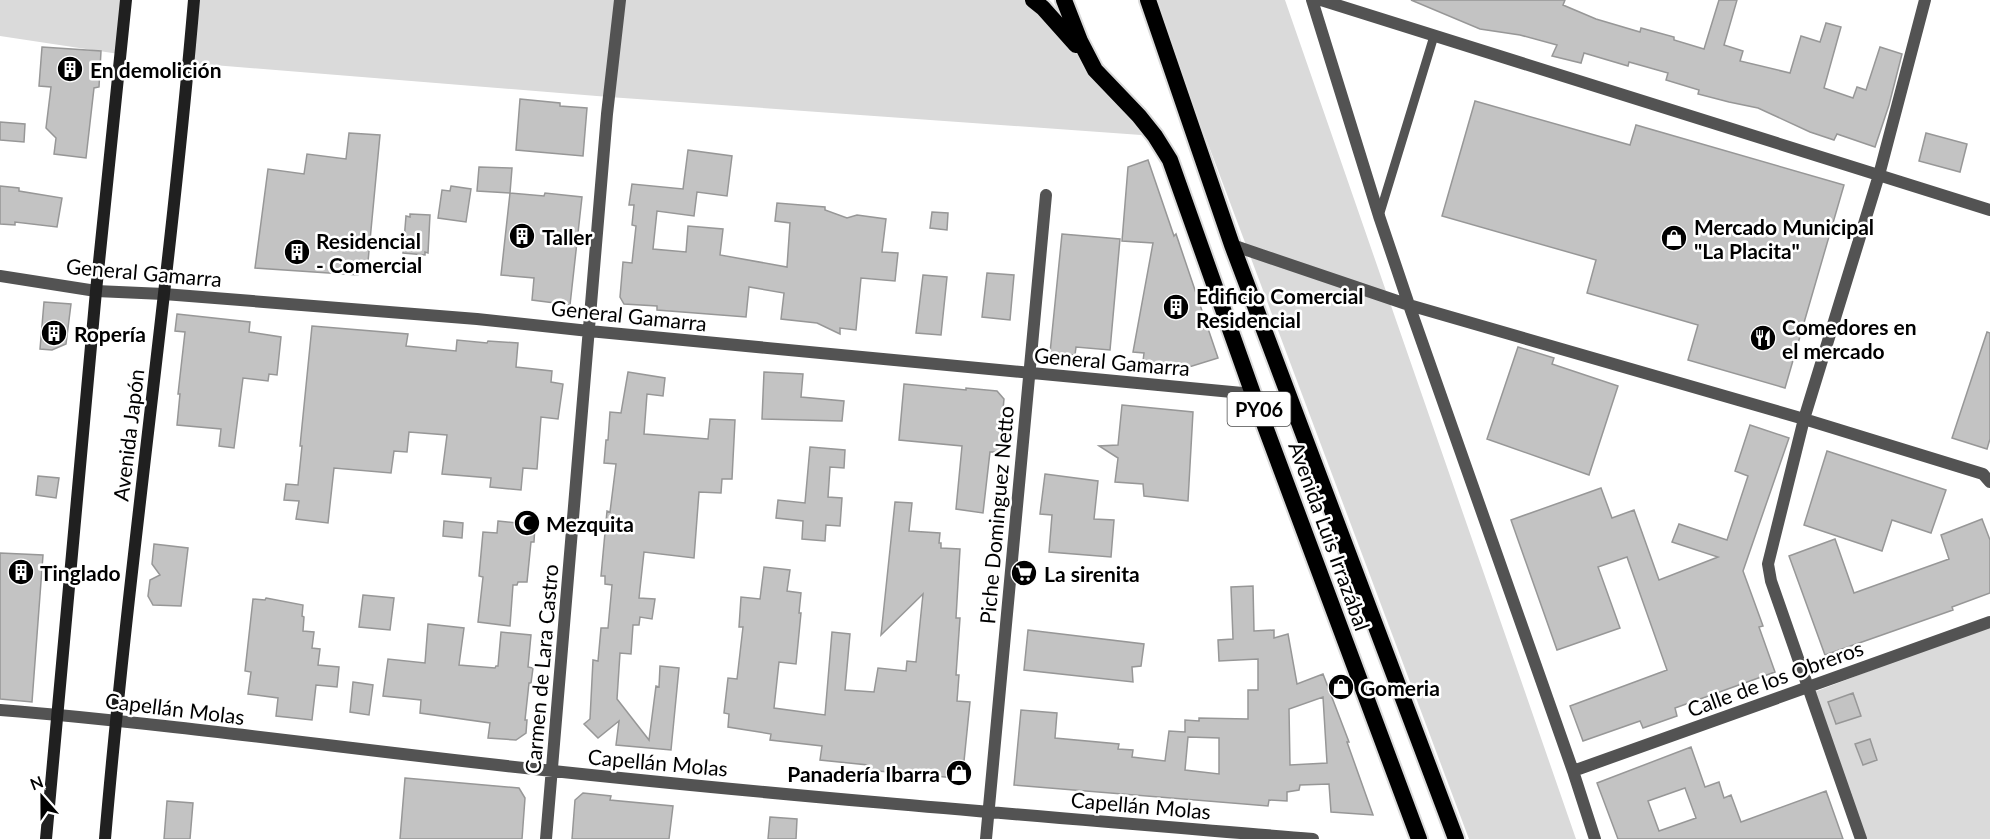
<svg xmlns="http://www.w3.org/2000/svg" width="1990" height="839" viewBox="0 0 1990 839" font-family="Lato,sans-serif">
  <rect width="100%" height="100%" fill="#fff"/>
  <!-- green -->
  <path fill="#dadada" d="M 0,0 L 126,0 L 119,54 L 0,36 Z
    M 194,0 L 1033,0 L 1155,136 L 609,97 L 189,63 Z
    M 1154,0 L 1285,0 L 1576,839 L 1469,839 Z
    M 1990,625 L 1990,839 L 1858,839 L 1809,694 Z"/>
  <!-- building -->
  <path fill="#c3c3c3" stroke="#979797" stroke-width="1.5" fill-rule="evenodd" d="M 1411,0 L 1565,0 L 1563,5 L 1596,19 L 1640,32 L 1641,28 L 1674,37 L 1674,40 L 1704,49 L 1719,0 L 1737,0 L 1724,45 L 1743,51 L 1740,61 L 1790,73 L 1801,36 L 1820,42 L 1826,23 L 1841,27 L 1824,88 L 1853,98 L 1857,87 L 1866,90 L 1880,47 L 1902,54 L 1889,105 L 1875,147 L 1837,134 L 1834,140 L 1810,132 L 1758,108 L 1729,102 L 1698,94 L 1699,90 L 1666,80 L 1668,73 L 1629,62 L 1628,66 L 1584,53 L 1581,63 L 1552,56 L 1557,45 L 1520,35 L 1480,29 Z
    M 42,47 L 101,51 L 99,87 L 94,88 L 86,158 L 54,154 L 56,138 L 46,128 L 51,87 L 39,86 Z
    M 520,99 L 560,103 L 560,106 L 587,108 L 583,156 L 516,150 Z
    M 1475,101 L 1630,145 L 1636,125 L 1844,185 L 1785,388 L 1688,360 L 1698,325 L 1587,293 L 1596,260 L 1442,216 Z
    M 0,122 L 25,124 L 24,142 L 0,140 Z
    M 349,133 L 380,135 L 367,272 L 359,272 L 358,275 L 255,268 L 268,169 L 304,174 L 307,154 L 346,159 Z
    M 1926,133 L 1967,144 L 1960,172 L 1919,161 Z
    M 688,150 L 732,156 L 727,196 L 697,192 L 694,216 L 657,211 L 653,249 L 686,252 L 688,226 L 723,229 L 720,255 L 787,267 L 790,223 L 775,221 L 777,203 L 825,207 L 825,210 L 847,218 L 857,215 L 886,219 L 882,252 L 898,253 L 895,281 L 861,278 L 856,330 L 840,328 L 840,334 L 817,323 L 781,319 L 784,293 L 749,287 L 746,317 L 657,310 L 657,306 L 624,304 L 620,297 L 623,262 L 632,263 L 636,226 L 632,225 L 634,205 L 629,205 L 632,184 L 683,189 Z
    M 1148,160 L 1174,236 L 1176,234 L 1218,358 L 1189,367 L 1143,361 L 1144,353 L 1133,352 L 1153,243 L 1122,241 L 1128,167 Z
    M 479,167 L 512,168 L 510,193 L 477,191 Z
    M 0,186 L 19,188 L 19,191 L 62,198 L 57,227 L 15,222 L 15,225 L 0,224 Z
    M 451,186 L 471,189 L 466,222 L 438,218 L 442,190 L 450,191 Z
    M 510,193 L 544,196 L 545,193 L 582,197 L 570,305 L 532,300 L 534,278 L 501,275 Z
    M 932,212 L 948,213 L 947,230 L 930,228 Z
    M 410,214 L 430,215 L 428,253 L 425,252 L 425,255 L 403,253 L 406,216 L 410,217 Z
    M 1062,234 L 1120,239 L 1110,350 L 1076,347 L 1075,355 L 1050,353 Z
    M 987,273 L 1014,275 L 1010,320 L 982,317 Z
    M 923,275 L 947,277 L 941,335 L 916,333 Z
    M 44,302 L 71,304 L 66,344 L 52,350 L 40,349 Z
    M 177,314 L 250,322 L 249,332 L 281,337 L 277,375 L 269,374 L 268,381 L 243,378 L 234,448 L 219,446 L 221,429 L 177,425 L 180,394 L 178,394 L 185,332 L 175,331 Z
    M 312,326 L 408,334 L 406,346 L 456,351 L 457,340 L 487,343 L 488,341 L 518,343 L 516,367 L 552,371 L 551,382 L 563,384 L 558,419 L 541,417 L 537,469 L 523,468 L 521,490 L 490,487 L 491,478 L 442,474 L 447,435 L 409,432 L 407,452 L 394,451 L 391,473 L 334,468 L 328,523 L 296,519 L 299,501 L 284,500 L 286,484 L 298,485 L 302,446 L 300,446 Z
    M 1987,332 L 1990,333 L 1990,439 L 1987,449 L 1952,438 Z
    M 1518,347 L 1554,358 L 1552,364 L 1618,386 L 1589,475 L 1487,439 Z
    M 628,372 L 665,378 L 663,396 L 647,394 L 644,434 L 708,439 L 710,419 L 735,420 L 732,479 L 722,479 L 721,493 L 699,492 L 694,558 L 644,552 L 639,598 L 655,599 L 652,619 L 640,617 L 639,625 L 633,625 L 631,654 L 620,653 L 617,699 L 649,740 L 656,686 L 659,687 L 660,666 L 679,668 L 671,750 L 616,745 L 619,721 L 598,738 L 584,724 L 590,719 L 593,660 L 598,661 L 601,628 L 608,628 L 612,585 L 605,584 L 605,576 L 601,576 L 607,511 L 610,512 L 616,464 L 604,463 L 606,440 L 608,440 L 610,412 L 621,413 Z
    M 764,372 L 803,374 L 801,397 L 844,401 L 842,421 L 762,419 Z
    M 904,384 L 966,390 L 966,388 L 997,391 L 1004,399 L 999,452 L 990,452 L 983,513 L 956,509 L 962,446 L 899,440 Z
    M 1122,405 L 1193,412 L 1188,501 L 1144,496 L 1143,484 L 1115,482 L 1118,458 L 1099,446 L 1118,445 Z
    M 1750,425 L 1789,438 L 1743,571 L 1763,626 L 1759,627 L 1775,672 L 1675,708 L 1677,716 L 1643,728 L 1640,721 L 1583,741 L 1570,706 L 1667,670 L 1627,557 L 1598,567 L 1620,628 L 1557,650 L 1511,520 L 1601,488 L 1612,518 L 1634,510 L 1659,580 L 1718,557 L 1672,542 L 1679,524 L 1727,540 L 1748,476 L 1735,471 Z
    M 810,447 L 845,450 L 844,468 L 830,467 L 828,497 L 842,498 L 840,526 L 826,525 L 825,541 L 802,539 L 803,521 L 776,518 L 778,500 L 805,503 Z
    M 1827,451 L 1946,490 L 1931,533 L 1892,520 L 1882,551 L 1804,525 Z
    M 1045,474 L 1098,481 L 1094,519 L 1114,520 L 1111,557 L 1049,552 L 1052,515 L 1040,514 Z
    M 38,476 L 59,478 L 56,498 L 36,495 Z
    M 895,502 L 912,503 L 909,531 L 940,533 L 939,543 L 941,543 L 941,548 L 960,549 L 956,618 L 960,618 L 956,675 L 959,675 L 957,701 L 970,702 L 963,771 L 956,778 L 867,770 L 868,765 L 820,760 L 822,746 L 770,740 L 771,734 L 728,727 L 729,714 L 724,713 L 728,678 L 737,679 L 743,627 L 739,627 L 741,597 L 760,599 L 764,567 L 790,570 L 787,591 L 801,593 L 799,613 L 801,613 L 796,664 L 779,662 L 774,708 L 825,715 L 832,632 L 850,634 L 845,690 L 874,692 L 878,668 L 906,671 L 907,661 L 916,662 L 923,594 L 881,635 Z
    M 1982,519 L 1990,540 L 1990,593 L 1952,607 L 1953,610 L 1825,655 L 1789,556 L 1835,539 L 1854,593 L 1949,559 L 1941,535 Z
    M 444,521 L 463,523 L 462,538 L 443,536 Z
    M 498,521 L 535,525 L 534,542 L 531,542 L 527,582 L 518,582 L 517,585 L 513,585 L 510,626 L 478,622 L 483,577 L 479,576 L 483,532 L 497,533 Z
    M 154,544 L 188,548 L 181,606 L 153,605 L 148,596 L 150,580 L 160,575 L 152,564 Z
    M 0,553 L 43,555 L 32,702 L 0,699 Z
    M 1253,586 L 1254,631 L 1274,630 L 1274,638 L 1288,634 L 1297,684 L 1323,674 L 1349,742 L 1347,742 L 1373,815 L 1331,812 L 1329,784 L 1300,785 L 1299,790 L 1287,792 L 1287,801 L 1269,800 L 1268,806 L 1014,785 L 1021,710 L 1057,713 L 1055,738 L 1119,744 L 1118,749 L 1133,750 L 1132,757 L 1165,761 L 1169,731 L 1185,732 L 1185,720 L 1199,721 L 1199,718 L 1248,719 L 1248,690 L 1258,690 L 1258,659 L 1219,661 L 1218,640 L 1233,639 L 1231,587 ZM 1323,697 L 1327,763 L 1290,765 L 1289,709 ZM 1188,737 L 1219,738 L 1219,774 L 1185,770 Z
    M 363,595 L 394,598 L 390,630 L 359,627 Z
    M 266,598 L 303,605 L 302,616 L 304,617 L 303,631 L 314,632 L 312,648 L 320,649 L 318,665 L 339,667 L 337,687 L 316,685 L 312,720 L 276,716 L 278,698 L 248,694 L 251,672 L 245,671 L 253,599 L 265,600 Z
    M 428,624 L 464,628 L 459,665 L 495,668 L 496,666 L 498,666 L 501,632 L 531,635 L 528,667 L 533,668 L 531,683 L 529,683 L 525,720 L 527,720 L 526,733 L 516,740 L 488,738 L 490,723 L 420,713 L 421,700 L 383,696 L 388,659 L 425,663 Z
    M 1028,630 L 1144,644 L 1141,666 L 1132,667 L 1133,682 L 1024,670 Z
    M 353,682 L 373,685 L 369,715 L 350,712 Z
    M 1853,693 L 1861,716 L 1836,724 L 1828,702 Z
    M 1870,739 L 1877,760 L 1863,765 L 1855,744 Z
    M 1691,747 L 1705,787 L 1719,782 L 1724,798 L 1731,795 L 1741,822 L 1826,791 L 1843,839 L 1618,839 L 1597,783 ZM 1685,788 L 1696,818 L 1659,831 L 1648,801 Z
    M 405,778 L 519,788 L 525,798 L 522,839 L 400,839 Z
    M 583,793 L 611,796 L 610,800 L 673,806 L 669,839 L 572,839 L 575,800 Z
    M 167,801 L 193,803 L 190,839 L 164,839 Z
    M 770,817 L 797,819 L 796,839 L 768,839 Z"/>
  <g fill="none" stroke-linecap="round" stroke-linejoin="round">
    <!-- trunk casing -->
    <g stroke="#dbdbdb" stroke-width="20">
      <path id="trunk" d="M 1033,0 L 1043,8 L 1076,45
        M 1064,0 L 1080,41 L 1095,70 L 1139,116 L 1155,136 L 1170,160 L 1253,394 L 1419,839
        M 1148,0 L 1232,245 L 1456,839"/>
    </g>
    <!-- service -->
    <path stroke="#535353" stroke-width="9" d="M 1379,216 L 1434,36"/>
    <!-- minor -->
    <path stroke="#535353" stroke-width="12" d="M 1312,0 L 1379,216 L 1409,305 L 1573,771 L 1595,839
      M 1321,0 L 1990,210
      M 1232,245 L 1409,305 L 1804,419 L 1983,474 L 1990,482
      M 0,276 L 96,291 L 164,294 L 477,319 L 589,331 L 1253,394
      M 0,710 C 185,725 369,752 553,771 C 806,798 1060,818 1313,839
      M 1573,771 L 1990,622
      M 546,839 L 607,114 L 620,0
      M 986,839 L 1046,195
      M 1861,839 L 1771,581 L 1768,564 L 1804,419 L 1879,175 L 1925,0"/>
    <!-- secondary -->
    <path stroke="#202020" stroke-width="12" d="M 46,839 L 96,291 L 126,0
      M 105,839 C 129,559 170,280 194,0"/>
    <!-- trunk -->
    <use href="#trunk" stroke="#000" stroke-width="16"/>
  </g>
  <!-- icons -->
  <defs>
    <g id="building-disc" transform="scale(1.35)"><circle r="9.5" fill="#000" stroke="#fff"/><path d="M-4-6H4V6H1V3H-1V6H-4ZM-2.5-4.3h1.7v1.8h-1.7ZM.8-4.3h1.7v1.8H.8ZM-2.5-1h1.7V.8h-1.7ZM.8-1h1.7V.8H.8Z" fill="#fff"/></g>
    <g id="shop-disc" transform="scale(1.35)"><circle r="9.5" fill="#000" stroke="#fff"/><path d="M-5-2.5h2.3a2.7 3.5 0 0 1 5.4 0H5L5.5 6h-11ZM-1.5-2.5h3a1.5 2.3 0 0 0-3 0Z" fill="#fff"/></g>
    <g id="restaurant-disc" transform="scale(1.35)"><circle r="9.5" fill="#000" stroke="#fff"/><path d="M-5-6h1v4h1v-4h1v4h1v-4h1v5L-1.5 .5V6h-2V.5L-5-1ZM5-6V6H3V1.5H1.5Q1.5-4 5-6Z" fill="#fff"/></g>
    <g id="mosque-disc" transform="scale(1.35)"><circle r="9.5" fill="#000" stroke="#fff"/><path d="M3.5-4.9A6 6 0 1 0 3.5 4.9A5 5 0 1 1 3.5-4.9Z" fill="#fff"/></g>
    <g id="supermarket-disc" transform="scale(1.35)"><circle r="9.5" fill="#000" stroke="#fff"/><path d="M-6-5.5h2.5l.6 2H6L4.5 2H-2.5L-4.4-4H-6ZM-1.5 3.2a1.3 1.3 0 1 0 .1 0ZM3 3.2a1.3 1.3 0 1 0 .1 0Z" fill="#fff"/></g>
  </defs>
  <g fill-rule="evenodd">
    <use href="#building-disc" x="70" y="69"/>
    <use href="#building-disc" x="522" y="236"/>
    <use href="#shop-disc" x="1674" y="238"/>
    <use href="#building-disc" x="297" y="252"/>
    <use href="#building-disc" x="1176" y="307"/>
    <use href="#building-disc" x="54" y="333"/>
    <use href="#restaurant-disc" x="1763" y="338"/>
    <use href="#mosque-disc" x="527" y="523"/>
    <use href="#building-disc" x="21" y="572"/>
    <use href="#supermarket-disc" x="1024" y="573"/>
    <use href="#shop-disc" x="1341" y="687"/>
    <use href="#shop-disc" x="959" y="773"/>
  </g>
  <g text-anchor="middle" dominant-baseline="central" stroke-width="5" stroke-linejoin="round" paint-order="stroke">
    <!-- shield labels -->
    <rect fill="#fff" stroke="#4c4c4c" stroke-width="1.5" x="1227.5" y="392" width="63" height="34" rx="4.5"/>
    <g font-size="20" font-weight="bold" fill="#000">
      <text x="1259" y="409">PY06</text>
    </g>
    <!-- poi labels -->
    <g font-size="21" font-weight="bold" fill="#000" stroke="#fff" text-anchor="start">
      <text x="90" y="69">En demolición</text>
      <text x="1694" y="226">Mercado Municipal<tspan x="1694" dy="24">"La Placita"</tspan></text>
      <text x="542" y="236">Taller</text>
      <text x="316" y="240">Residencial<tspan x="316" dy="24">- Comercial</tspan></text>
      <text x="1196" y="295">Edificio Comercial<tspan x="1196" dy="24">Residencial</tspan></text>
      <text x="1782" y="326">Comedores en<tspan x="1782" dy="24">el mercado</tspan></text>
      <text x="74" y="333">Ropería</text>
      <text x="546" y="523">Mezquita</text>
      <text x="40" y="572">Tinglado</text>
      <text x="1044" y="573">La sirenita</text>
      <text x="1360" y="687">Gomeria</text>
      <text x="940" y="773" text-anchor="end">Panadería Ibarra</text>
    </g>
    <!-- street labels -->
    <g font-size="21" fill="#000" stroke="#fff">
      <text transform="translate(144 272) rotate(5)">General Gamarra</text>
      <text transform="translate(629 315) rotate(6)">General Gamarra</text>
      <text transform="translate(1112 361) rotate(5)">General Gamarra</text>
      <text transform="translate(128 435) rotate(-83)">Avenida Japón</text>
      <text transform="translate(996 515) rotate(-85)">Piche Dominguez Netto</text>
      <text transform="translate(1330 536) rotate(70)">Avenida Luis Irrazábal</text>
      <text transform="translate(541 669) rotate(-85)">Carmen de Lara Castro</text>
      <text transform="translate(1775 678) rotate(-20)">Calle de los Obreros</text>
      <text transform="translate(175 708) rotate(7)">Capellán Molas</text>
      <text transform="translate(658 762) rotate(5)">Capellán Molas</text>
      <text transform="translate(1141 805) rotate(5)">Capellán Molas</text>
    </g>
  </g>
  <!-- north arrow -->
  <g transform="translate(42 797) rotate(339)" stroke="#ffffff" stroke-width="4.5" paint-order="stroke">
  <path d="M0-4.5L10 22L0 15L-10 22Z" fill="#000000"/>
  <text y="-9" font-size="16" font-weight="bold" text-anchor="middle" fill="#000000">N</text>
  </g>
</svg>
